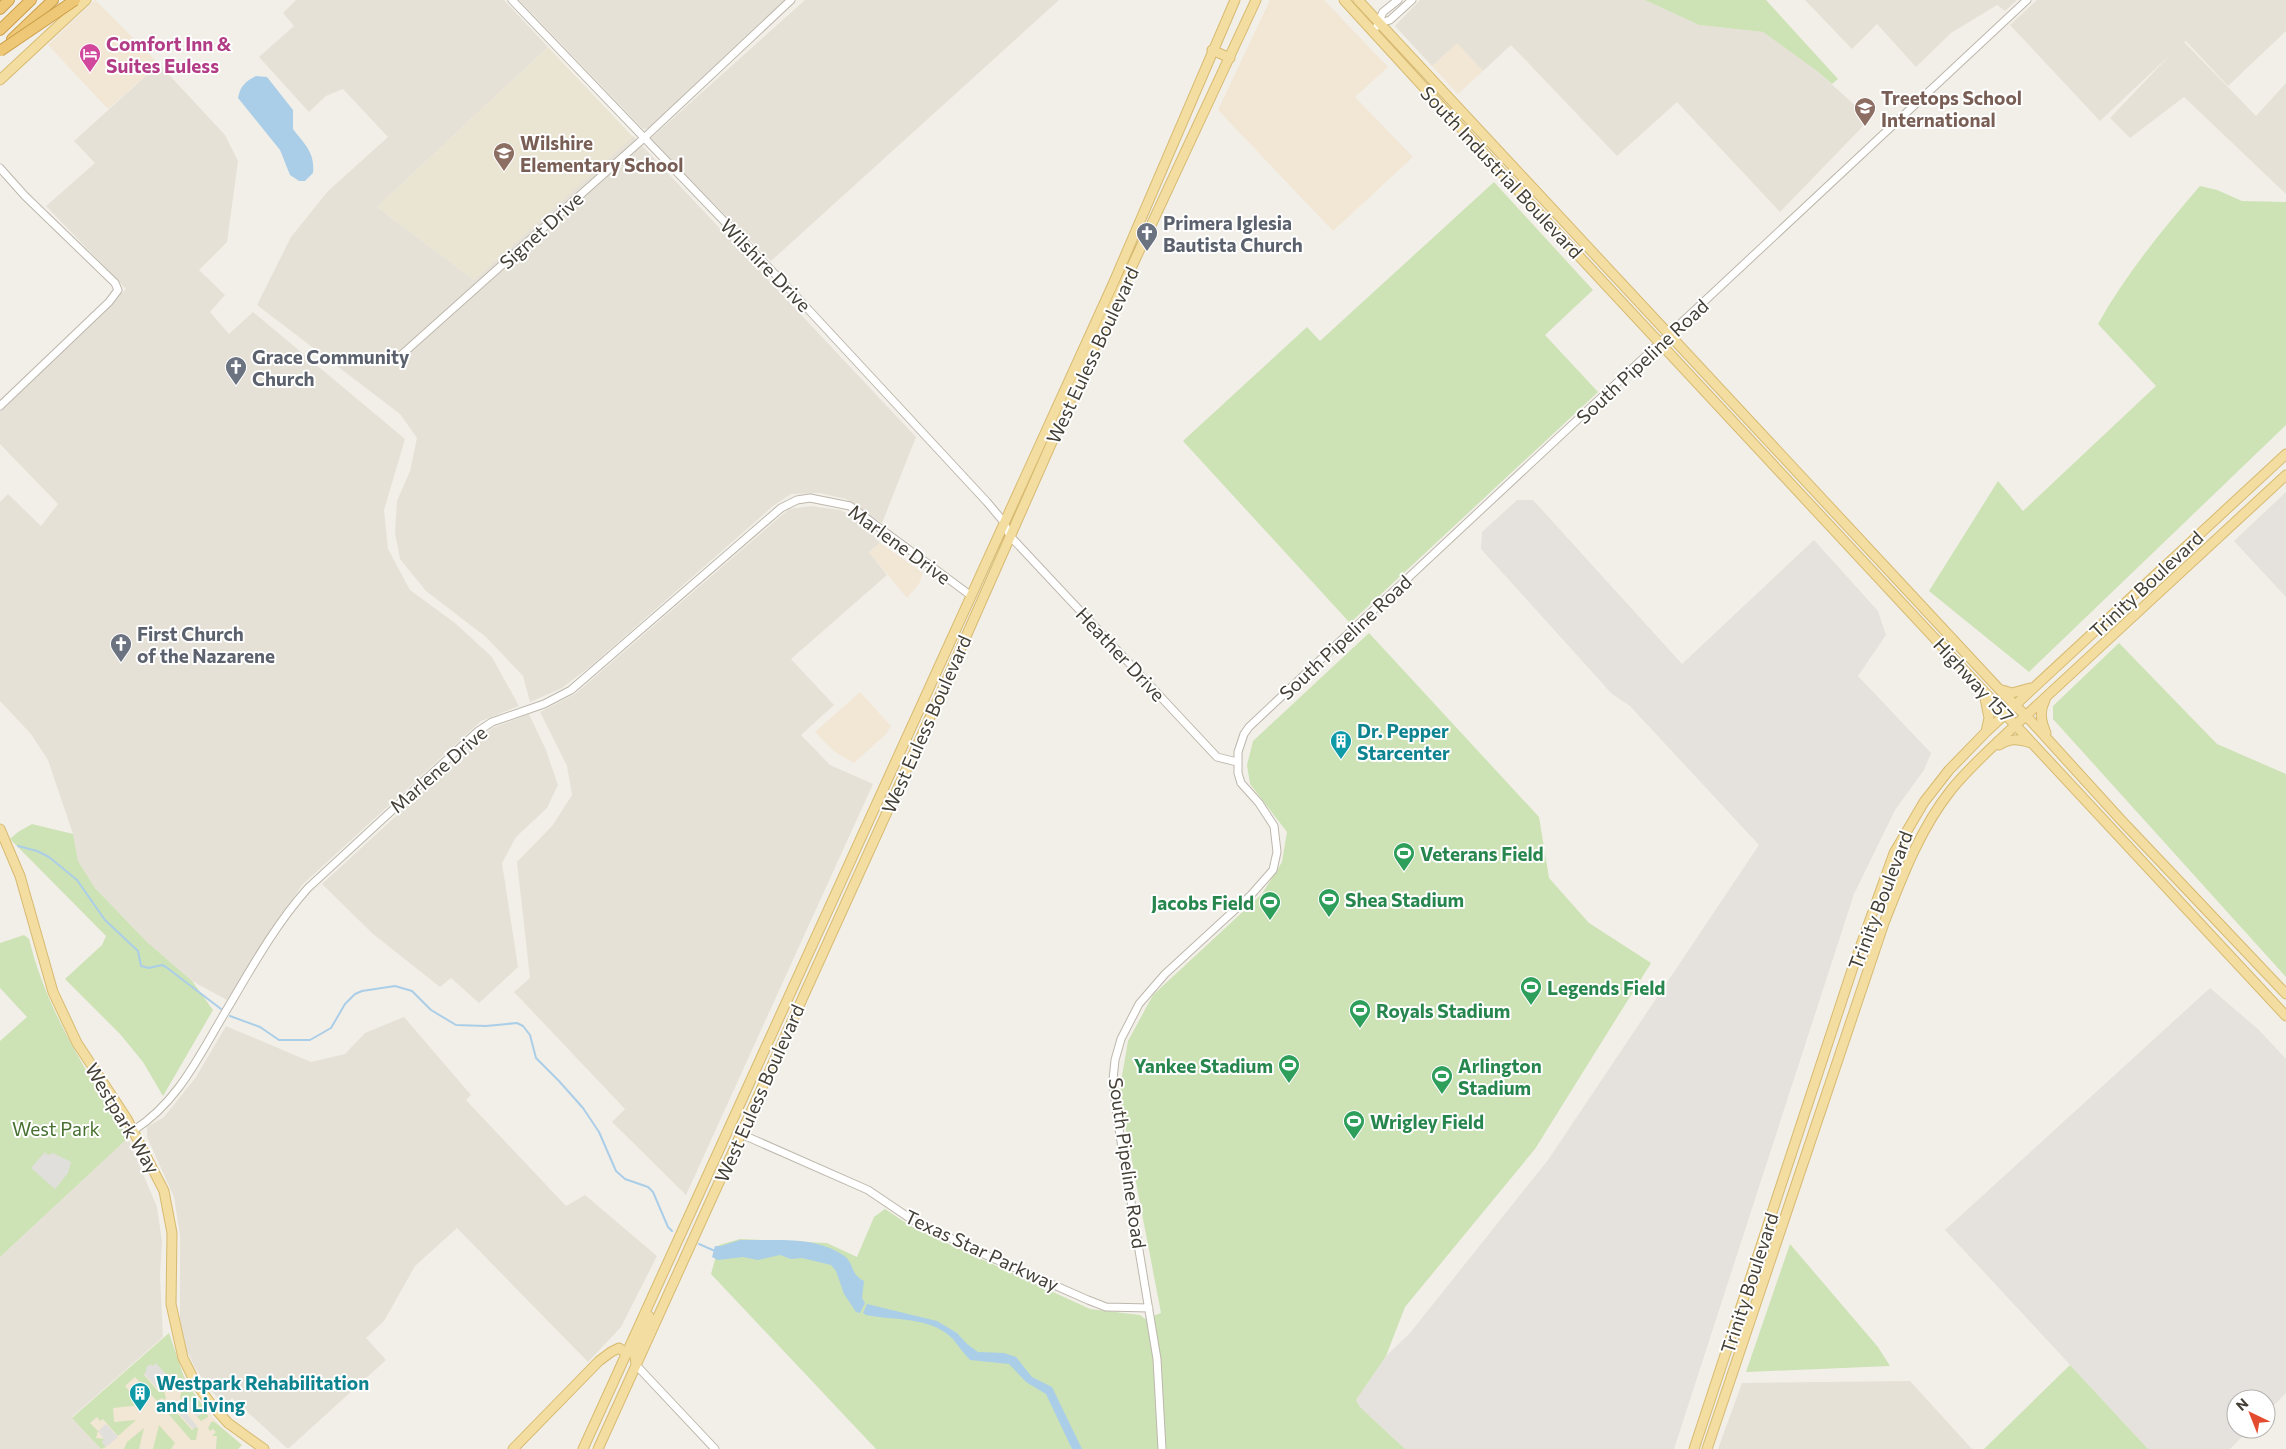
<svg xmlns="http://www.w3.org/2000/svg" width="2286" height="1449" viewBox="0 0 2286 1449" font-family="Commissioner,sans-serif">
  <rect width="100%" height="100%" fill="#f2efe8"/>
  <!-- residential -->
  <path fill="#e5e1d7" d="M 296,0 L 504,0 L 548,47 L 377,207 L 474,280 L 633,136 L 916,437 L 882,523 L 846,499 L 820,493 L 791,494 L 773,506 L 592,665 L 562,688 L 530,702 L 523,676 L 486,637 L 426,591 L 400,559 L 395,533 L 397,501 L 410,471 L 417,438 L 400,414 L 257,305 L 291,237 L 328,191 L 388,137 L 343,89 L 326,96 L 309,112 L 259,57 L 294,26 L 283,13 Z
    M 519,0 L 786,0 L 650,128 L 643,129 Z
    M 805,0 L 1059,0 L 771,261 L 650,139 Z
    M 1420,0 L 1645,0 L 1699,25 L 1763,32 L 1817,71 L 1870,119 L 1780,212 L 1677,102 L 1617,156 L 1511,45 L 1483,71 L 1457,44 L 1432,66 L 1395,26 Z
    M 1805,0 L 2017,0 L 2005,11 L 1997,5 L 1951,33 L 1916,67 L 1877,24 L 1852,49 Z
    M 2037,0 L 2286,0 L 2286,31 L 2228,86 L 2186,41 L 2184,42 L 2256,116 L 2286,83 L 2286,194 L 2184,97 L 2130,138 L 2110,118 L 2170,55 L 2100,121 L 2010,25 Z
    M 159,64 L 225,135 L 238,161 L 227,242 L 199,270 L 225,295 L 210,312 L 229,334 L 253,312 L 405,439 L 384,510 L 388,549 L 410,590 L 455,623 L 492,657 L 519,706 L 481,721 L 302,885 L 227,1000 L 192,981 L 147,942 L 95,888 L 78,861 L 73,834 L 48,760 L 31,734 L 0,701 L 0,502 L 8,494 L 41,526 L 58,504 L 0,444 L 0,411 L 126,289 L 46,206 L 95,163 L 74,141 Z
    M 811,506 L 840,510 L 858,519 L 880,543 L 869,552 L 887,575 L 791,659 L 834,705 L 801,735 L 830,765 L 873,784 L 686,1195 L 612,1122 L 625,1109 L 514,992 L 530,978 L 517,862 L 552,826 L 572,795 L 567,766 L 540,712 L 575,694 L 789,509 Z
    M 529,714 L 546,750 L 558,785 L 547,808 L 516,837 L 502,863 L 518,967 L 479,1003 L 451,978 L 440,987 L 373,934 L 322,884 L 492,728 Z
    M 404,1017 L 471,1095 L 466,1100 L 566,1206 L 585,1195 L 657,1256 L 621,1327 L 588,1362 L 457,1228 L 415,1266 L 384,1321 L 366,1338 L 386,1360 L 288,1449 L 232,1398 L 224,1407 L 195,1368 L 187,1351 L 180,1319 L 180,1235 L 174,1197 L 147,1137 L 147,1127 L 164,1117 L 196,1077 L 226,1026 L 311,1062 L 345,1054 L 365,1033 Z
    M 128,1138 L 157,1207 L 162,1241 L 160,1276 L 163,1337 L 72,1417 L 101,1449 L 0,1449 L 0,1257 Z
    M 1910,1381 L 1972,1449 L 1718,1449 L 1742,1383 Z"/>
  <!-- commercial -->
  <path fill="#f2e6d5" d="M 95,0 L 159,64 L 108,109 L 48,45 Z
    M 1270,0 L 1324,0 L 1388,67 L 1355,97 L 1413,157 L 1333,231 L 1218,110 Z
    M 1457,43 L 1483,71 L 1458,94 L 1432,66 Z
    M 880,543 L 923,573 L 919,584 L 907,598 L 869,552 Z
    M 860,692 L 891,726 L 886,734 L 854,763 L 835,752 L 815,732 Z
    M 169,1333 L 179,1365 L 191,1390 L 219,1425 L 242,1445 L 238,1449 L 101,1449 L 72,1418 Z"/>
  <!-- industrial -->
  <path fill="#e5e1dd" d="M 2286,492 L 2286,597 L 2234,541 Z
    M 1517,500 L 1533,500 L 1682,664 L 1814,540 L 1878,611 L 1886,635 L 1858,676 L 1931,753 L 1924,770 L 1895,810 L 1854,894 L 1674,1449 L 1405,1449 L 1360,1407 L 1356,1400 L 1386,1356 L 1410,1333 L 1548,1160 L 1759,845 L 1630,706 L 1612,694 L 1481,549 L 1482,532 Z
    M 2210,988 L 2259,1030 L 2286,1059 L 2286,1393 L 2266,1413 L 2266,1399 L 2236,1399 L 2236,1429 L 2250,1429 L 2230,1449 L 2148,1449 L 1945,1230 Z"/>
  <!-- education -->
  <path fill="#eae4d3" d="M 548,47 L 633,137 L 474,280 L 377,207 Z"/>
  <!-- green -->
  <path fill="#cde2b5" d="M 1645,0 L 1766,0 L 1838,79 L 1832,84 L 1817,71 L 1763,32 L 1699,25 Z
    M 1494,182 L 1593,290 L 1545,335 L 1598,392 L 1350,623 L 1183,441 L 1307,327 L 1320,341 Z
    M 2200,186 L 2217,190 L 2242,201 L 2286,202 L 2286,425 L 2029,672 L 1929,591 L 1998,481 L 2023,511 L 2156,386 L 2098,324 C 2126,274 2162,230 2200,186 Z
    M 1369,633 L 1539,817 L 1549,878 L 1589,923 L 1651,963 L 1535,1149 L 1405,1307 L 1386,1356 L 1356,1400 L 1360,1407 L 1405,1449 L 876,1449 L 711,1274 L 719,1245 L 740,1239 L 827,1243 L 857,1257 L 874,1217 L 885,1209 L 912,1227 L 1090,1309 L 1140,1315 L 1145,1319 L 1161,1313 L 1119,1093 L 1128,1041 L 1153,995 L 1262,894 L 1282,862 L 1287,832 L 1250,784 L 1247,765 L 1253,741 Z
    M 2119,643 L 2217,744 L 2286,774 L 2286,977 L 2053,719 L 2053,706 Z
    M 32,824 L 73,834 L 78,861 L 95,888 L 147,942 L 192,981 L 213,1010 L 163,1096 L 143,1062 L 120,1034 L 65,979 L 102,945 L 106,936 L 10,839 L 18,832 Z
    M 24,935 L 29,939 C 47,1012 88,1074 128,1138 L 0,1257 L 0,1041 L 27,1017 L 0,988 L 0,943 Z
    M 1790,1244 L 1878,1347 L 1890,1366 L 1746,1372 Z
    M 169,1333 L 185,1380 L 170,1387 L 168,1383 L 170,1380 L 152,1365 L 144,1375 L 158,1391 L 163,1388 L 166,1398 L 164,1400 L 162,1398 L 157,1401 L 135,1377 L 125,1386 L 141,1405 L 113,1408 L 114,1422 L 136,1420 L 118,1436 L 103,1419 L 100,1421 L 97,1417 L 90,1423 L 98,1431 L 96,1438 L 105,1439 L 102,1442 L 106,1447 L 101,1449 L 72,1418 Z
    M 2070,1365 L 2148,1449 L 1984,1449 Z
    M 187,1387 L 191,1389 L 207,1412 L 208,1417 L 201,1421 L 197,1417 L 201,1414 L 185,1396 L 181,1399 L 180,1397 L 182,1390 Z
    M 169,1402 L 179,1406 L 175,1411 L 192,1430 L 196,1427 L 198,1428 L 196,1440 L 191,1440 L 165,1410 L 170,1406 L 167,1403 Z
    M 212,1421 L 216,1423 L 242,1445 L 238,1449 L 216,1449 L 217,1436 L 212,1436 L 216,1432 L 213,1429 L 210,1431 L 208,1428 Z
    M 159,1425 L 175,1443 L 171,1449 L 153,1449 Z
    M 144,1428 L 139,1449 L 124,1449 L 127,1442 Z"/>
  <!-- parking -->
  <path fill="#e1dfdc" d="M 45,1152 L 48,1155 L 53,1153 L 71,1162 L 68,1173 L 55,1189 L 31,1168 Z
    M 156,1363 L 171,1380 L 159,1390 L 144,1374 L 147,1370 L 146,1368 L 150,1364 L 153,1366 Z
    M 185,1396 L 201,1414 L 197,1417 L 181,1399 Z
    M 180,1406 L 197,1426 L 193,1429 L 176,1410 Z
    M 106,1424 L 118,1437 L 106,1447 L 102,1442 L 104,1439 L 98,1431 Z"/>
  <!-- water -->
  <path fill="#abcee8" d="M 256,76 L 267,77 L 293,110 L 293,129 C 305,145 315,152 313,173 L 305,181 L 299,181 L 290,175 L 280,150 L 238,98 C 240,86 246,81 256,76 Z
    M 740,1240 C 773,1241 814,1235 843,1255 C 855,1263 849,1273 864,1281 L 862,1298 L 865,1303 L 860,1313 L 856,1312 L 844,1294 L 836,1271 L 831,1265 L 802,1258 L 791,1259 L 780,1255 L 758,1260 L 743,1257 L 718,1260 L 712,1257 L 715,1246 L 721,1246 Z
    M 867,1304 L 937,1321 L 957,1333 L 967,1344 L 978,1352 L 1004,1353 L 1016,1357 L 1032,1377 L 1052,1387 L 1082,1449 L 1072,1449 L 1046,1394 L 1026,1382 L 1009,1364 L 970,1360 C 963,1353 958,1345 952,1338 C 929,1316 895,1321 866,1315 L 863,1313 Z"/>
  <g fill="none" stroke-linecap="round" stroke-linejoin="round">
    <!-- stream -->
    <path stroke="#abcee8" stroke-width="2" d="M 18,846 L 37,851 L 49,857 L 77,880 L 105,920 L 138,951 L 141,966 L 149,968 L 162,965 L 166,967 L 221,1009
      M 230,1016 L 260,1027 L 279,1040 L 310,1040 L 331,1028 L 345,1004 L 355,994 L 362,991 L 395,986 L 412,991 L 431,1010 L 456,1025 L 486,1026 L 517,1023 L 523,1026 L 530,1035 L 536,1058 L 559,1081 L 583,1108 L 599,1132 L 616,1171 L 625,1179 L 648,1187 L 653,1192 L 668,1227 L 672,1231
      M 699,1244 L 715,1251"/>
    <!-- minor casing -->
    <g stroke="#bdb7ac" stroke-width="9">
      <path id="minor" d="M 512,0 L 793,293 L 987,502 L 1003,521 L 1010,536 L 1217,757 L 1237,762
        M 1380,23 L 1390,20 L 1412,0
        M 1377,26 L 1383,12 L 1398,0
        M 0,168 L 25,196 L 115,283 L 118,290 L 109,302 L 0,406
        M 399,357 L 644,138 L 791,0
        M 134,1130 C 175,1104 196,1062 220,1021 C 247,976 273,927 308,888 L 477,732 L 492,722 L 544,704 L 571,690 L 781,508 L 797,500 L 810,498 L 850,506 L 970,595
        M 741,1134 L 868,1190 L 911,1219 L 979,1252 L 1088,1300 L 1106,1307 L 1149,1308
        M 636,1365 L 715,1449
        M 1162,1449 L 1157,1359 L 1117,1117 L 1113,1080 L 1115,1060 L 1121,1039 L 1139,1004 L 1165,974 L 1251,895 L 1273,870 L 1277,852 L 1274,826 L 1259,803 L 1241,783 L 1238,773 L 1238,752 L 1244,734 L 1249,727 L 1319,661 L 2027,0"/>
    </g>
    <!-- major casing -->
    <g stroke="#d7ba71" stroke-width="11">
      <path id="major" d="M 1344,0 L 1524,197 L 2286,1016
        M 1358,0 L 1999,689 L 2031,721 L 2121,820 L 2286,994
        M 1212,50 L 1230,58
        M 0,80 L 86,0
        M 2002,690 L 2012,693 L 2030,688
        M 1984,693 L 1989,718 L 1986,732
        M 2045,700 C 2039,712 2041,721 2046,733
        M 1999,745 C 2011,738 2018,739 2031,743
        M 0,829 L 20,876 L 53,992 L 77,1043 L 127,1119 L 164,1191 L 172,1233 L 171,1304 L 183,1358 L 195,1382 L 211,1404 L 228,1423 L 264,1449
        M 636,1364 L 634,1351 L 649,1316
        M 513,1449 L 599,1361 L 611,1352 L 619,1348 L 626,1353
        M 583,1449 L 1113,284 L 1235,0
        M 598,1449 L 941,693 L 1086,365 L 1256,0
        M 1694,1449 L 1853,967 L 1894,853 L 1924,802 L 1949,770 L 1986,732 L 2286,454
        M 1707,1449 L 1884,923 C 1902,877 1920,829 1951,790 C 1968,769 1988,751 2007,733 L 2286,475"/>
    </g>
    <!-- highway casing -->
    <g stroke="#cc9e48" stroke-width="12">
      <path id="highway" d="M 0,9 L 9,0
        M 0,30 L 31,0
        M 12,39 L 53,0"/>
    </g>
    <!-- minor -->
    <use href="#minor" stroke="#fff" stroke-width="7"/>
    <!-- major -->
    <use href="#major" stroke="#f3dda0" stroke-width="9"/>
    <!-- highway -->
    <use href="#highway" stroke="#eec877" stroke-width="10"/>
    <!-- highway-bridge casing -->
    <g stroke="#cc9e48" stroke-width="12" stroke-linecap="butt">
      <path id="highway-bridge" d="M 0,51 L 75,0"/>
    </g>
    <!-- highway-bridge -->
    <use href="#highway-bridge" stroke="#eec877" stroke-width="10"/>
  </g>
  <!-- icons -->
  <defs>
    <g id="hotel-pin" transform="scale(1.125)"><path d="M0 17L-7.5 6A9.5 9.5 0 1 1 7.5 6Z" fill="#d1479c" stroke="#fff"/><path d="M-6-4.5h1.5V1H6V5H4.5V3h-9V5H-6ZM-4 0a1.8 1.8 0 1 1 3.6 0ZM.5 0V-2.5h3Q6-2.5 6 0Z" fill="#fff"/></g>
    <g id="school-pin" transform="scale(1.125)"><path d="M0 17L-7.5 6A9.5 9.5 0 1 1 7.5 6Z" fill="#8d6e63" stroke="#fff"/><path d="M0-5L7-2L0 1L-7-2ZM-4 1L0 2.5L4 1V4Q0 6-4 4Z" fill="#fff"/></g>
    <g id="church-pin" transform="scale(1.125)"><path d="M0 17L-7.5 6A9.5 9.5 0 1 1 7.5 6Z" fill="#6b7280" stroke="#fff"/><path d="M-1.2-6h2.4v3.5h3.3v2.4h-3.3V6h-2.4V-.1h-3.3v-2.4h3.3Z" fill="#fff"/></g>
    <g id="building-pin" transform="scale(1.125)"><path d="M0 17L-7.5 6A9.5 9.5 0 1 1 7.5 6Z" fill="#0f9aa8" stroke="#fff"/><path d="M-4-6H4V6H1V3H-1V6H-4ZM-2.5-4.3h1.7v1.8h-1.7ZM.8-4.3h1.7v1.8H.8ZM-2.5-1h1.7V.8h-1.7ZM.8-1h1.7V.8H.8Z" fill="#fff"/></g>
    <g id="stadium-pin" transform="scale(1.125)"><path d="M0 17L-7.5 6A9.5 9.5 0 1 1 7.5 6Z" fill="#2e9e5b" stroke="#fff"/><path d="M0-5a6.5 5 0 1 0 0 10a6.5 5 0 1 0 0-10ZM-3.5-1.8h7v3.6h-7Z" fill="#fff"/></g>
  </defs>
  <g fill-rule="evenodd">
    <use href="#hotel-pin" x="90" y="54"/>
    <use href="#school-pin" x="1865" y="108"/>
    <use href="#school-pin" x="504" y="153"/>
    <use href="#church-pin" x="1147" y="233"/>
    <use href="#church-pin" x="236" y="367"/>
    <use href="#church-pin" x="121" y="644"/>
    <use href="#building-pin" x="1341" y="741"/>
    <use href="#stadium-pin" x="1404" y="853"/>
    <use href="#stadium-pin" x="1329" y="899"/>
    <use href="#stadium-pin" x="1270" y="902"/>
    <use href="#stadium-pin" x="1531" y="987"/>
    <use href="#stadium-pin" x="1360" y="1010"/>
    <use href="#stadium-pin" x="1289" y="1065"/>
    <use href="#stadium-pin" x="1442" y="1076"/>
    <use href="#stadium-pin" x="1354" y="1121"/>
    <use href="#building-pin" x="140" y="1393"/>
  </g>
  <g text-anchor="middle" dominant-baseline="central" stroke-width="4" stroke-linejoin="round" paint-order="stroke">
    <!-- hotel labels -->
    <g font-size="19" font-weight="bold" fill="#b23c85" stroke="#fff" text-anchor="start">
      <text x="106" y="43">Comfort Inn &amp;<tspan x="106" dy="22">Suites Euless</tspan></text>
    </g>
    <!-- education labels -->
    <g font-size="19" font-weight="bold" fill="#785e54" stroke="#fff" text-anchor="start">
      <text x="1881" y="97">Treetops School<tspan x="1881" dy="22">International</tspan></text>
      <text x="520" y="142">Wilshire<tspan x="520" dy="22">Elementary School</tspan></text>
    </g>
    <!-- street labels -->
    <g font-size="19" fill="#454037" stroke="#fff">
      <text transform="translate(1502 172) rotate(47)">South Industrial Boulevard</text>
      <text transform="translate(541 230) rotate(-42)">Signet Drive</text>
      <text transform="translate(766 265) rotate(46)">Wilshire Drive</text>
      <text transform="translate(1092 355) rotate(-65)">West Euless Boulevard</text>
      <text transform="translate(1642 361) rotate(-43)">South Pipeline Road</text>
      <text transform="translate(900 544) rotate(36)">Marlene Drive</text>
      <text transform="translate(2146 584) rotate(-43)">Trinity Boulevard</text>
      <text transform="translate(1345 637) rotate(-43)">South Pipeline Road</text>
      <text transform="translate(1121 654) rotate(47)">Heather Drive</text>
      <text transform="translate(1974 680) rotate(47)">Highway 157</text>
      <text transform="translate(926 724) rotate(-66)">West Euless Boulevard</text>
      <text transform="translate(438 769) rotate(-41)">Marlene Drive</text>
      <text transform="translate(1880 900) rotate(-69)">Trinity Boulevard</text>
      <text transform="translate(759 1093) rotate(-66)">West Euless Boulevard</text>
      <text transform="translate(123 1118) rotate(59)">Westpark Way</text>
      <text transform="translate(1128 1163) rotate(82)">South Pipeline Road</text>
      <text transform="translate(982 1250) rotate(25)">Texas Star Parkway</text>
      <text transform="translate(1749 1283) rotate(-72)">Trinity Boulevard</text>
    </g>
    <!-- worship labels -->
    <g font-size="19" font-weight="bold" fill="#5b616d" stroke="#fff" text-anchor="start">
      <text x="1163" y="222">Primera Iglesia<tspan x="1163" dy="22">Bautista Church</tspan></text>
      <text x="252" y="356">Grace Community<tspan x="252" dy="22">Church</tspan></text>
      <text x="137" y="633">First Church<tspan x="137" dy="22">of the Nazarene</tspan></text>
    </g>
    <!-- culture labels -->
    <g font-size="19" font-weight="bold" fill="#0d838f" stroke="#fff" text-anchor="start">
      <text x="1357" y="730">Dr. Pepper<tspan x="1357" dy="22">Starcenter</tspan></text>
      <text x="156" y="1382">Westpark Rehabilitation<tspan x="156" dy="22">and Living</tspan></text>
    </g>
    <!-- leisure labels -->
    <g font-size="19" font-weight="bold" fill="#27864d" stroke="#fff" text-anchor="start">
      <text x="1420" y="853">Veterans Field</text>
      <text x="1345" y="899">Shea Stadium</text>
      <text x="1254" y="902" text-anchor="end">Jacobs Field</text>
      <text x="1547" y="987">Legends Field</text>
      <text x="1376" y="1010">Royals Stadium</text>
      <text x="1273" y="1065" text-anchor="end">Yankee Stadium</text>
      <text x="1458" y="1065">Arlington<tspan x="1458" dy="22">Stadium</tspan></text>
      <text x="1370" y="1121">Wrigley Field</text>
    </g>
    <!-- park labels -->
    <g font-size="19" fill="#487031" stroke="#fff">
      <text x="56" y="1128">West Park</text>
    </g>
  </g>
  <!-- north arrow -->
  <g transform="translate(2251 1414) rotate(317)"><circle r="24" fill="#ffffff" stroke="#b5b3af"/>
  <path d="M0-4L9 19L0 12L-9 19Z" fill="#e34c2e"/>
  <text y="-8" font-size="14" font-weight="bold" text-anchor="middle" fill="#454037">N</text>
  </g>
</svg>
